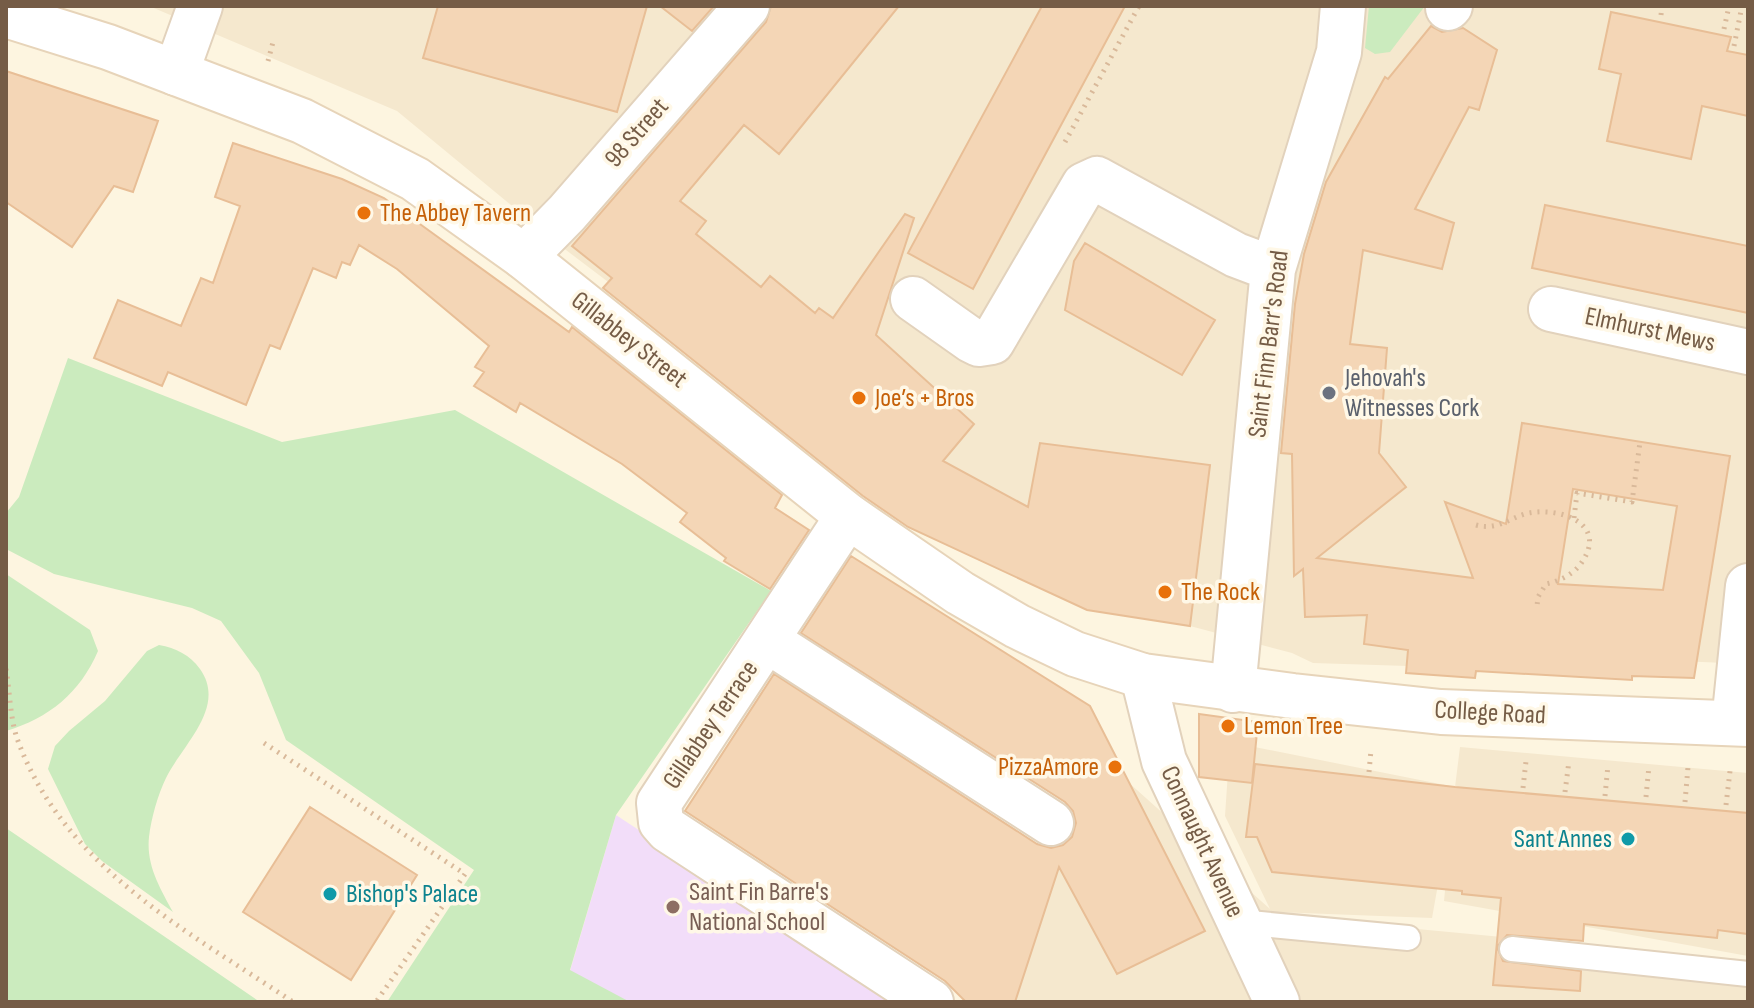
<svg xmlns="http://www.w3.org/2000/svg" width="1754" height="1008" viewBox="0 0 1754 1008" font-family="'Sofia Sans Condensed',sans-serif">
  <rect width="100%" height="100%" fill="#fdf5e0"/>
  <!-- residential -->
  <path fill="#f5e8ce" d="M 149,6 L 1748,6 L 1748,664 L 1679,661 L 1655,674 L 1313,663 L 1292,653 L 1190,626 L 1068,599 L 727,372 L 562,247 L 397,111 Z
    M 1230,742 L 1455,787 L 1460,747 L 1748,773 L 1748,956 L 1444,901 L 1454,795 L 1432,918 L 1276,912 L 1290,917 L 1748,960 L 1748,1002 L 1011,1002 L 1043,915 L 1074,816 L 1128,782 L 1270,909 L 1225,816 Z"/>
  <!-- education -->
  <path fill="#f2ddf9" d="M 616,815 L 660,844 L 903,1002 L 541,1002 L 570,971 Z"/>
  <!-- green -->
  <path fill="#cbebbe" d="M 1369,6 L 1425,6 L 1390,52 L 1375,54 L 1365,48 Z
    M 68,358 L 282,442 L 455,410 L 771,591 L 616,815 L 570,970 L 630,1002 L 387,1002 L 474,870 L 286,740 L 259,673 L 221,621 L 192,608 L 54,574 L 6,549 L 6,513 L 19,497 Z
    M 6,574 L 90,630 L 98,651 C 80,693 49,718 6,731 Z
    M 159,645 C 176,648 190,655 200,669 C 227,707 183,744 166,778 C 158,794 151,819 149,837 C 146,865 160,888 173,912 L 102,861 L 85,844 L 48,769 L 55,746 L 69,731 L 105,701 L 147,651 Z
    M 6,828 L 260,1002 L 6,1002 Z"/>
  <!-- building -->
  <path fill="#f4d6b6" stroke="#e8be96" stroke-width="2" fill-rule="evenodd" d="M 438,6 L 647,6 L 617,112 L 423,58 Z
    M 660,6 L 714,6 L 692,31 Z
    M 771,6 L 899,6 L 779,154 L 744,125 L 680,201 L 706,221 L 696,234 L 761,287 L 770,276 L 815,313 L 819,308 L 833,318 L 905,214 L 914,218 L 876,335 L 974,424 L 943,461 L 1028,507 L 1040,443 L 1210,465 L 1190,626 L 1087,610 L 908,527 L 863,496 L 603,288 L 612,278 L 572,246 L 766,22 Z
    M 1042,6 L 1125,6 L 973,289 L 908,253 Z
    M 1611,12 L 1731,37 L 1727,51 L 1748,55 L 1748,116 L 1702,106 L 1691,159 L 1607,141 L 1621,74 L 1599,69 Z
    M 1431,26 L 1442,32 L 1463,28 L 1497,50 L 1479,110 L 1469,107 L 1415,209 L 1454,223 L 1442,269 L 1363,250 L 1350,344 L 1387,348 L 1379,453 L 1406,487 L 1317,558 L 1473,578 L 1445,502 L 1506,524 L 1522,423 L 1730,456 L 1694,678 L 1632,676 L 1632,680 L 1476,671 L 1475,678 L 1406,673 L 1408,650 L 1364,644 L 1367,615 L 1305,617 L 1303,569 L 1294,576 L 1292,454 L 1281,453 L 1295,304 L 1304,254 L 1326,182 L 1385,77 L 1388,79 ZM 1573,489 L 1677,506 L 1663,590 L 1558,584 Z
    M 6,71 L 158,121 L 133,192 L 114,186 L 72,247 L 6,202 Z
    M 233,143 L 342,179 L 384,198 L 569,332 L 572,327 L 782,495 L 775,508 L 809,530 L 770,589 L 724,561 L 726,558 L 680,522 L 687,513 L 622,464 L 520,403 L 516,412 L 474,386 L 484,372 L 475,367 L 489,346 L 397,269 L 359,245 L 350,265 L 342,262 L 336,278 L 313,268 L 280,349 L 270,345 L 246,405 L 168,372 L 162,386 L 94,358 L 118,300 L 181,326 L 201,278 L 213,283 L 240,206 L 215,197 Z
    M 1545,205 L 1748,246 L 1748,313 L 1532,268 Z
    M 1085,243 L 1215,320 L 1182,375 L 1065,310 L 1074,261 Z
    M 851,556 L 1090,706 L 1205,931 L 1117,974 L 1059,867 L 1015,1002 L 966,1002 L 945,981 L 685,811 L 774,674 L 1037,844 L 1051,848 L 1063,845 L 1072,837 L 1076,823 L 1073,811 L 1065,802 L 801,633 Z
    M 1199,714 L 1258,722 L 1252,783 L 1199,777 Z
    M 1255,764 L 1455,787 L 1748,813 L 1748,934 L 1718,930 L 1717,938 L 1584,924 L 1583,941 L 1507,935 L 1497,947 L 1503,961 L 1581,971 L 1580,991 L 1493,985 L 1501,898 L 1462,894 L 1462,891 L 1272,872 L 1257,837 L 1246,837 Z
    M 310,807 L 417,875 L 351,980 L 243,912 Z"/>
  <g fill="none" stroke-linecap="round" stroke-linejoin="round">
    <!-- lane casing -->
    <g stroke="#e2d2bc" stroke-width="28">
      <path id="lane" d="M 1239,922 L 1408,938
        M 1512,949 L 1748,974"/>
    </g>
    <!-- street casing -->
    <g stroke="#e2d2bc" stroke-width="48">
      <path id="street" d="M 1448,8 L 1450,6
        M 176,73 L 200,6
        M 524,257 L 567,213 L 747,6
        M 913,299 L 971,340 L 979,344 L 992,342 L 1084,185 L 1097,179 L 1236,255 L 1273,269
        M 1551,309 L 1748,352
        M 848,516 L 659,803 L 661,822 L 668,830 L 931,1002
        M 768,641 L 1051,823
        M 1143,676 L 1164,761 L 1277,1002
        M 1233,690 L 1273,269 L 1339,52 L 1343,6
        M 1734,723 L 1748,586"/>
    </g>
    <!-- secondary casing -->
    <g stroke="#e7d4b9" stroke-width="48">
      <path id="secondary" d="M 6,15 L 108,47 L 302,121 L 415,179 L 524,257 L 848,516 L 960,593 L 1017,626 L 1075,654 L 1143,676 L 1293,696 L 1441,712 L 1748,724"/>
    </g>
    <!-- path -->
    <path stroke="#d9b99a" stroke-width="5" stroke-dasharray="2 6" stroke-linecap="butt" d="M 1661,15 L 1662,6
      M 1724,29 L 1729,6
      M 1734,46 L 1742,6
      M 268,61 L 273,42
      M 1065,142 L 1139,6
      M 1574,518 L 1577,493 L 1632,502 L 1640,442
      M 1476,525 C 1498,531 1510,517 1529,513 C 1561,507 1608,524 1582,562 C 1574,574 1560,581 1546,584 L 1538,597 L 1537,606
      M 6,669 C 10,692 10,720 18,741 C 65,868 188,931 293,1002
      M 264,743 L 465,874 L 376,1002
      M 1369,772 L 1371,750
      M 1523,788 L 1526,761
      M 1565,792 L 1569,761
      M 1605,796 L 1608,765
      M 1646,797 L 1649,766
      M 1685,802 L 1688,767
      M 1726,805 L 1730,771"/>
    <!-- lane -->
    <use href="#lane" stroke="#fff" stroke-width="24"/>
    <!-- street -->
    <use href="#street" stroke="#fff" stroke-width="44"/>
    <!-- secondary -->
    <use href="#secondary" stroke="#fff" stroke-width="44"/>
  </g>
  <!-- markers -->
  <g fill="#e8710a" stroke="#fff8e7" stroke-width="3">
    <circle cx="364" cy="213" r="8"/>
    <circle cx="859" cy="398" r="8"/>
    <circle cx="1165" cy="592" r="8"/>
    <circle cx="1228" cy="726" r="8"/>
    <circle cx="1115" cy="767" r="8"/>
  </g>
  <circle fill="#6b7280" stroke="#fff8e7" stroke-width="3" cx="1329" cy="393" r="8"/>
  <g fill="#0f9aa8" stroke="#fff8e7" stroke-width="3">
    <circle cx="1628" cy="839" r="8"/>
    <circle cx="330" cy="894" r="8"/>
  </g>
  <circle fill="#8d6e63" stroke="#fff8e7" stroke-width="3" cx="673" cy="907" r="8"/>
  <g text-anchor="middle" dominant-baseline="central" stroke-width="7" stroke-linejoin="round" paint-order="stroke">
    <!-- street labels -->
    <g font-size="26" fill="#755c46" stroke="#fff8e7">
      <text transform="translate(637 133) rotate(-49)">98 Street</text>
      <text transform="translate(1650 330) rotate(12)">Elmhurst Mews</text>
      <text transform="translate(629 340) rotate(38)">Gillabbey Street</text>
      <text transform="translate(1269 344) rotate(-83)">Saint Finn Barr's Road</text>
      <text transform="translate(1490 713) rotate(3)">College Road</text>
      <text transform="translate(711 725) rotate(-56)">Gillabbey Terrace</text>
      <text transform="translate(1202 842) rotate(65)">Connaught Avenue</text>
    </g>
    <!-- food labels -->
    <g font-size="26" fill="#c56008" stroke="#fff8e7" text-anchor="start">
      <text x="380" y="213">The Abbey Tavern</text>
      <text x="875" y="398">Joe’s + Bros</text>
      <text x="1181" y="592">The Rock</text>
      <text x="1244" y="726">Lemon Tree</text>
      <text x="1099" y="767" text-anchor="end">PizzaAmore</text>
    </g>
    <!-- worship labels -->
    <g font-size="26" fill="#5b616d" stroke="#fff8e7" text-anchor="start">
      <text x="1345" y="378">Jehovah's<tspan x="1345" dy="30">Witnesses Cork</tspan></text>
    </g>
    <!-- culture labels -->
    <g font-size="26" fill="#0d838f" stroke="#fff8e7" text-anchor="end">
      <text x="1612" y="839">Sant Annes</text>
      <text x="346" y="894" text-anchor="start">Bishop's Palace</text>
    </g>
    <!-- education labels -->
    <g font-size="26" fill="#785e54" stroke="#fff8e7" text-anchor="start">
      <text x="689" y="892">Saint Fin Barre's<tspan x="689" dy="30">National School</tspan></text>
    </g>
  </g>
  <!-- border -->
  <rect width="1754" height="1008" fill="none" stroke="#755c46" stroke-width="16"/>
</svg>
